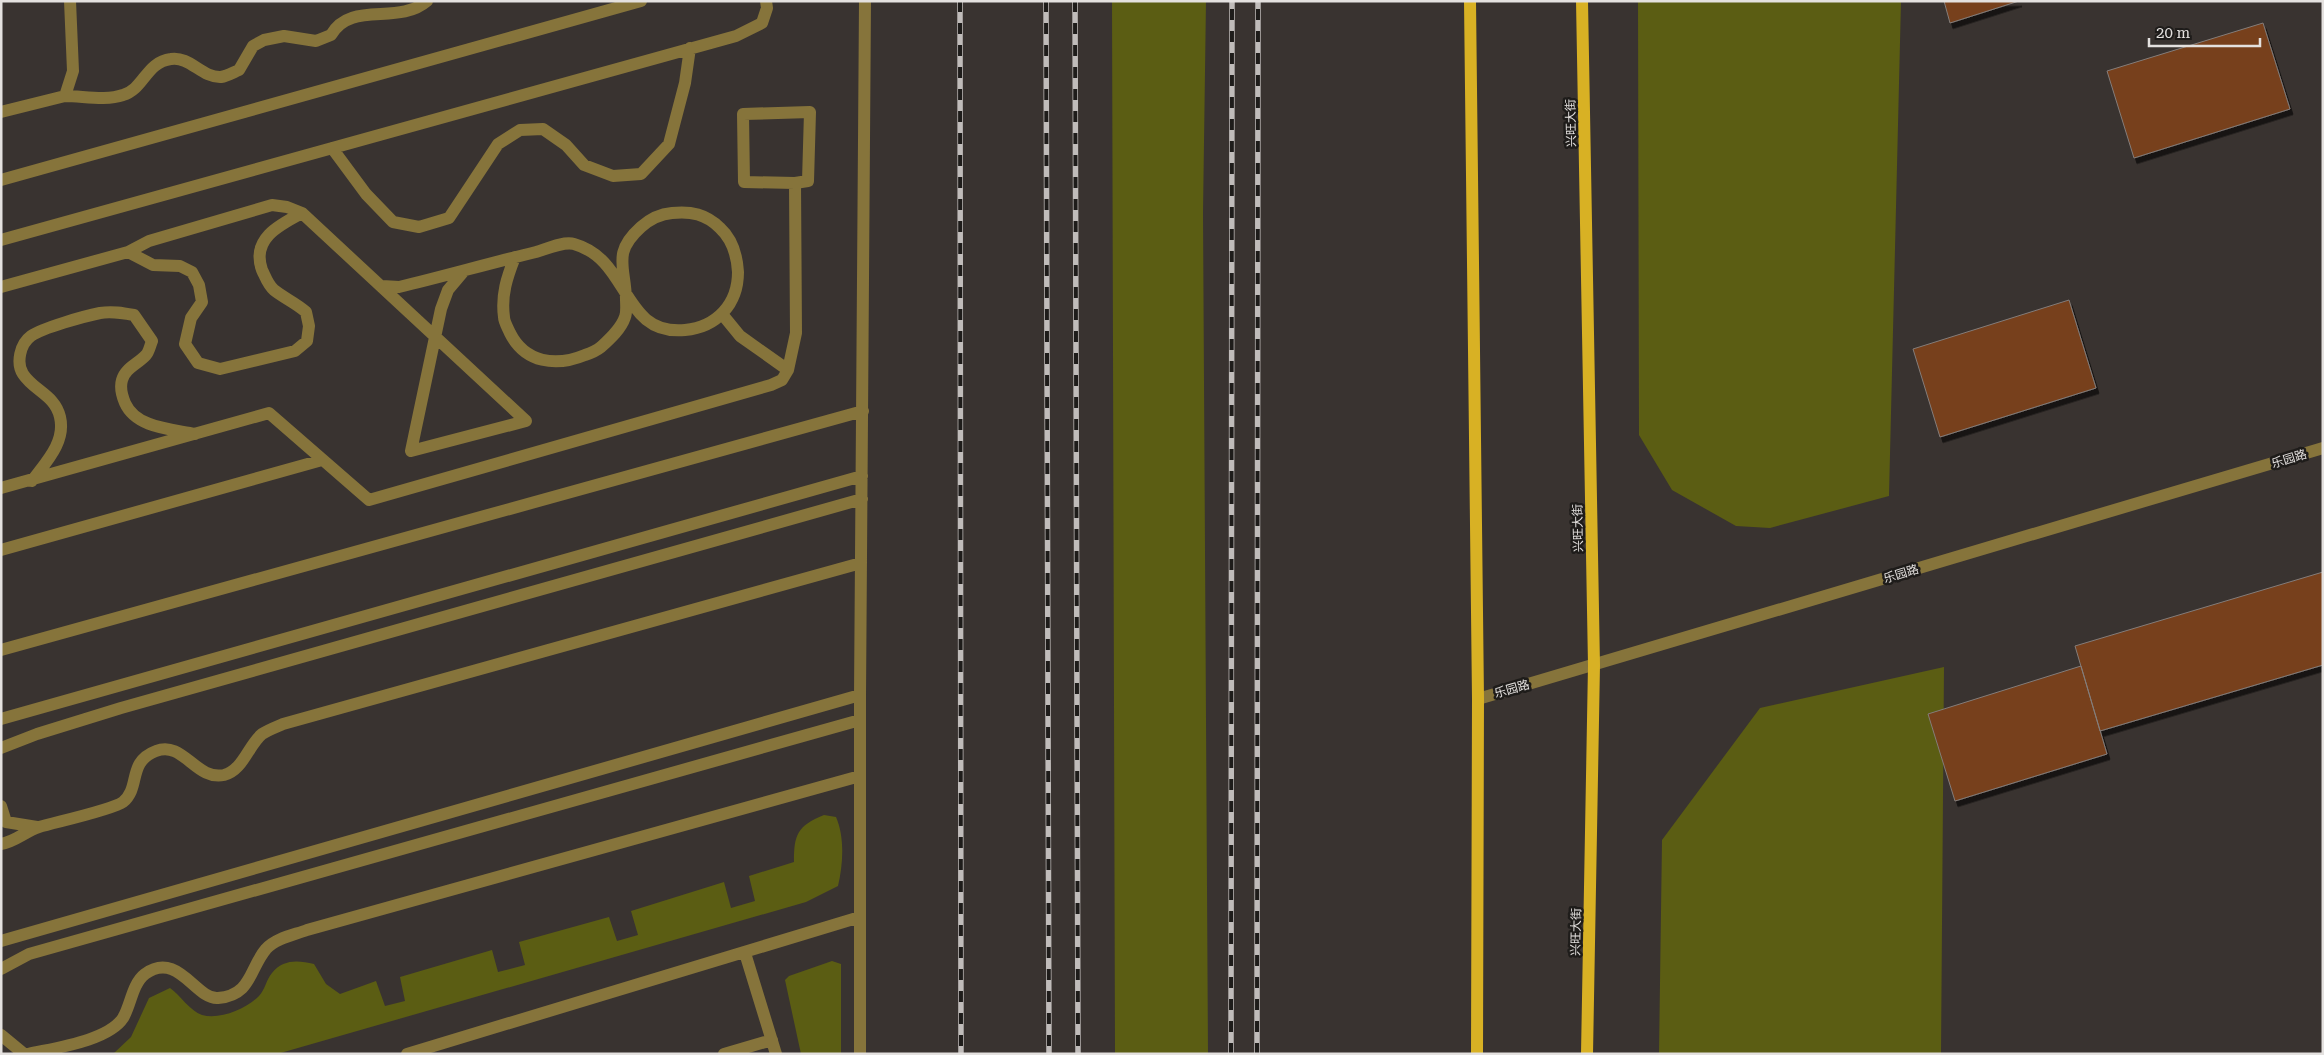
<svg xmlns="http://www.w3.org/2000/svg" width="2324" height="1055" viewBox="0 0 2324 1055" font-family="'Roboto Serif','Noto Sans SC',serif">
  <defs>
    <filter id="shadow"><feDropShadow dx="3" dy="5.5" stdDeviation="0" flood-color="#0009"/></filter>
  </defs>
  <rect width="100%" height="100%" fill="#393330"/>
  <!-- green -->
  <path fill="#5b5d13" d="M 1112,1 L 1206,1 L 1203,213 L 1208,1054 L 1115,1054 Z
    M 1638,1 L 1901,1 L 1889,496 L 1770,528 L 1736,526 L 1672,490 L 1639,435 Z
    M 1944,667 L 1941,1054 L 1659,1054 L 1662,840 L 1760,708 Z
    M 824,815 L 836,817 C 845,838 843,864 838,886 L 806,902 L 277,1054 L 113,1054 L 131,1037 L 149,998 L 170,988 C 180,995 190,1011 202,1015 C 220,1020 246,1009 259,996 C 265,990 266,980 272,973 C 283,959 298,960 314,964 L 326,984 L 340,994 L 376,981 L 385,1006 L 405,1001 L 400,977 L 492,950 L 498,972 L 525,965 L 519,942 L 609,917 L 617,941 L 638,935 L 631,911 L 724,882 L 731,908 L 755,901 L 749,876 L 794,862 C 794,835 797,826 824,815 Z
    M 832,961 L 841,964 L 841,1054 L 801,1054 L 785,980 L 789,976 Z"/>
  <!-- building -->
  <path fill="#773f1a" stroke="#847d7a" filter="url(#shadow)" d="M 1944,1 L 2019,1 L 1950,23 Z
    M 2263,23 L 2290,109 L 2134,158 L 2107,71 Z
    M 2069,300 L 2096,388 L 1940,437 L 1913,349 Z
    M 2323,572 L 2323,665 L 2100,731 L 2075,646 Z
    M 2081,666 L 2107,754 L 1955,801 L 1928,714 Z"/>
  <g fill="none" stroke-linecap="round" stroke-linejoin="round">
    <!-- minor -->
    <path stroke="#86743b" stroke-width="12" d="M 65,96 C 83,96 106,101 123,95 C 144,89 146,62 171,59 C 190,56 202,78 221,77 C 227,76 234,72 239,70 L 253,46 L 264,40 L 284,36 L 316,41 L 331,35 C 351,0 398,26 427,1
      M 1,112 L 65,96 L 73,71 L 70,1
      M 810,112 L 808,181 L 795,183 L 744,182 L 743,114 Z
      M 332,148 L 366,194 L 393,222 L 419,227 L 449,218 L 498,144 L 520,130 L 543,129 L 566,145 L 584,165 L 613,176 L 641,174 L 669,144 L 685,83 L 690,48
      M 1,180 L 641,1
      M 1,240 L 736,36 L 762,23 L 767,8 L 766,1
      M 128,252 L 153,265 L 180,266 L 192,272 L 199,285 L 202,302 L 191,318 L 185,344 L 198,363 L 220,369 L 295,351 L 307,341 L 309,326 L 306,312 C 296,303 284,298 274,290 C 268,285 265,276 262,270 C 251,239 279,225 302,213
      M 382,286 L 399,287 C 445,276 490,263 536,252 C 546,249 564,241 574,244 C 631,260 621,336 685,330 C 717,327 738,304 738,272 C 737,255 732,239 720,228 C 706,214 691,211 672,213 C 660,214 650,219 641,227 C 612,253 625,266 626,299 C 626,305 627,312 625,317 C 621,329 610,339 601,347 C 596,351 591,353 585,355 C 556,367 525,363 510,333 C 508,328 504,322 504,317 C 501,295 507,277 515,257
      M 1,287 L 128,252 L 149,241 L 272,205 L 287,207 L 302,213 L 526,421 L 411,451 L 441,309 L 448,290 L 464,271
      M 722,314 L 740,336 L 788,370
      M 32,481 C 46,462 66,442 60,417 C 55,395 34,391 23,374 C 16,363 20,344 31,336 C 42,328 85,316 100,313 C 112,311 123,313 134,315 L 152,341 C 150,346 149,352 146,355 C 138,364 125,368 122,380 C 120,387 122,396 125,403 C 136,428 171,429 195,434
      M 1,488 L 269,413 L 369,500 L 771,385 L 782,380 L 788,370 L 796,333 L 795,183
      M 1,550 L 322,460
      M 1,650 L 863,411
      M 1478,699 L 2323,448
      M 1,719 L 862,476
      M 1,748 L 37,734 L 121,708 L 862,499
      M 1,806 L 6,822 L 37,827
      M 1,844 C 15,842 26,831 39,827 C 56,822 112,810 123,802 C 141,787 127,762 156,751 C 183,740 196,781 224,775 C 243,770 248,746 262,734 C 268,730 276,727 283,724 L 861,563
      M 1,941 L 860,695
      M 745,953 L 776,1054
      M 1,969 L 29,954 L 860,720
      M 1,1035 L 24,1054
      M 28,1054 C 54,1048 108,1041 123,1018 C 131,1005 132,984 145,974 C 178,950 196,1000 218,998 C 252,995 249,969 266,949 C 276,938 294,935 307,930 L 860,776
      M 407,1054 L 860,917
      M 724,1054 L 772,1040
      M 860,1054 L 860,695 L 865,1"/>
    <!-- major -->
    <path stroke="#d8b124" stroke-width="12" d="M 1470,1 L 1478,699 L 1477,1054
      M 1582,1 L 1594,665 L 1587,1054"/>
    <!-- rail casing -->
    <g stroke="#c0bcba" stroke-width="5.5">
      <path id="rail" d="M 960,1 L 961,1054
        M 1046,1 L 1049,1054
        M 1075,1 L 1078,1054
        M 1231,1054 L 1232,1
        M 1257,1054 L 1258,1"/>
    </g>
    <!-- rail -->
    <use href="#rail" stroke="#1e1c1a" stroke-width="4" stroke-dasharray="11" stroke-linecap="butt"/>
  </g>
  <g text-anchor="middle" dominant-baseline="central" stroke-width="5" stroke-linejoin="round" paint-order="stroke">
    <!-- street labels -->
    <g font-size="12" fill="#e4e1df" stroke="#1e1c1a">
      <text transform="translate(1571 123) rotate(-91)">兴旺大街</text>
      <text transform="translate(2289 459) rotate(-17)">乐园路</text>
      <text transform="translate(1578 528) rotate(-91)">兴旺大街</text>
      <text transform="translate(1901 574) rotate(-17)">乐园路</text>
      <text transform="translate(1512 689) rotate(-16)">乐园路</text>
      <text transform="translate(1576 932) rotate(-89)">兴旺大街</text>
    </g>
  </g>
  <!-- border -->
  <rect width="2324" height="1055" fill="none" stroke="#e4e1df" stroke-width="5"/>
  <!-- scale -->
  <path d="M2149 38v8h111v-8" fill="none" stroke="#e4e1df" stroke-width="2.5"/>
  <text x="2156" y="38" font-size="15" fill="#e4e1df" stroke="#1e1c1a" stroke-width="4" paint-order="stroke">20 m</text>
</svg>
